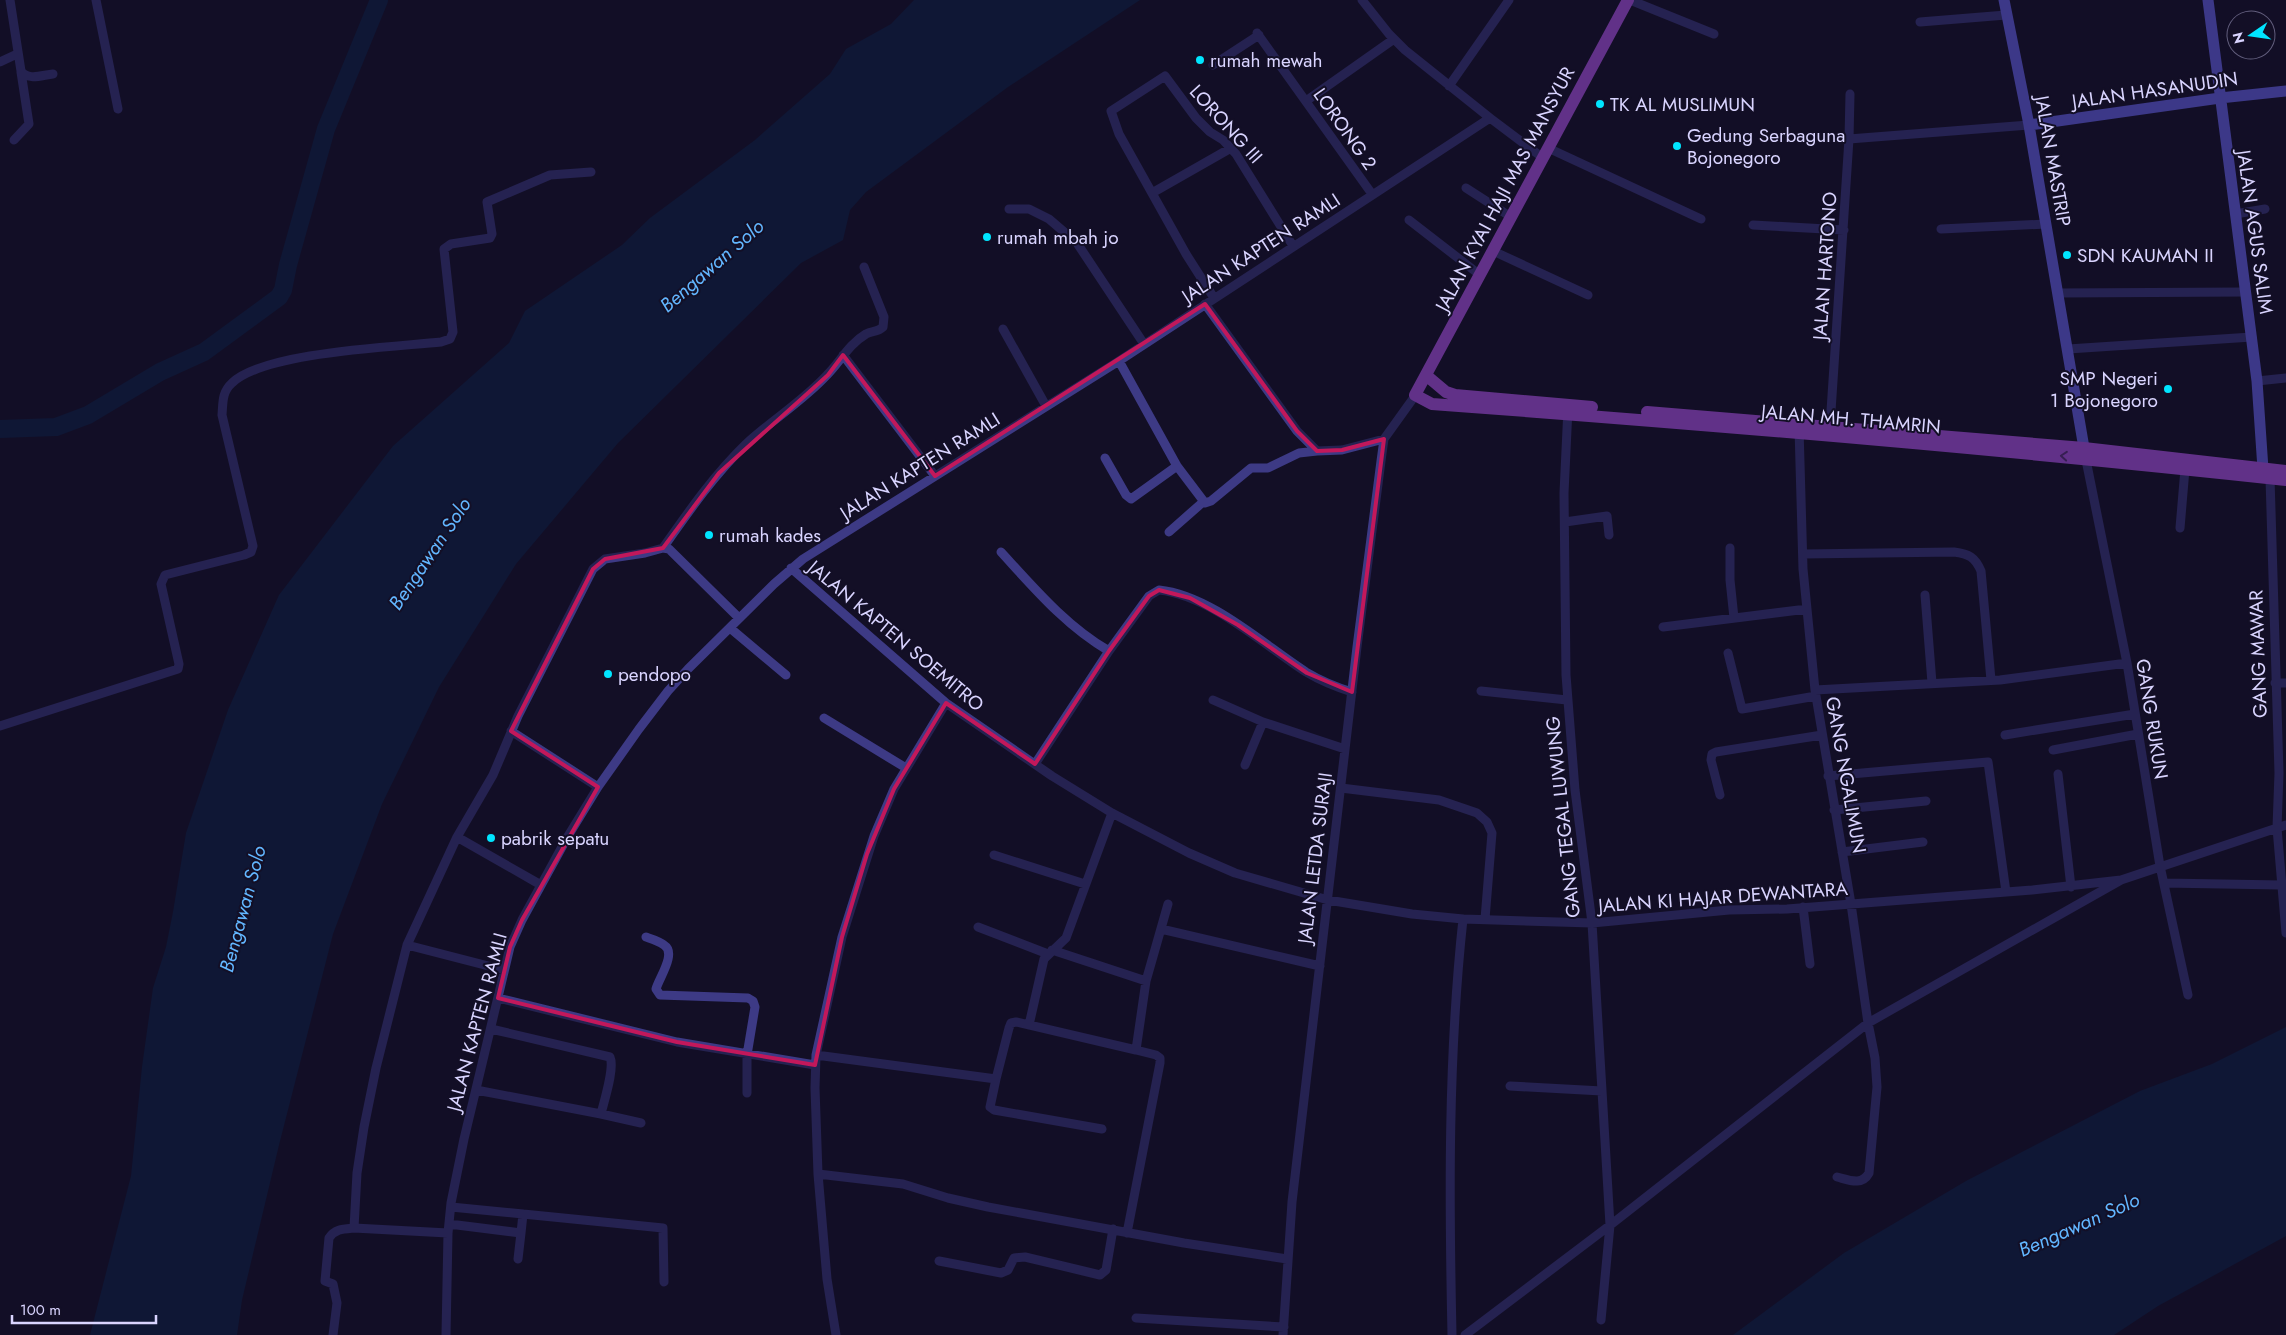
<svg xmlns="http://www.w3.org/2000/svg" width="2286" height="1335" viewBox="0 0 2286 1335" font-family="Jost,sans-serif">
  <rect width="100%" height="100%" fill="#130f26"/>
  <!-- water -->
  <path fill="#0c2248" d="M 914,0 L 1140,0 L 1008,87 L 866,192 L 850,210 L 843,240 L 801,263 L 618,443 L 516,564 L 439,687 L 382,804 L 333,934 L 279,1145 L 242,1300 L 237,1335 L 90,1335 L 131,1176 L 142,1067 L 153,988 L 166,947 L 173,912 L 186,833 L 228,710 L 279,595 L 393,446 L 509,343 L 525,311 L 622,245 L 650,218 L 755,140 L 830,74 L 846,49 L 891,24 Z
    M 2286,1027 L 2286,1236 L 2158,1306 L 2114,1335 L 1733,1335 L 1844,1253 L 1966,1181 L 2140,1091 L 2212,1064 Z"/>
  <g fill="none" stroke-linecap="round" stroke-linejoin="round">
    <!-- river -->
    <path stroke="#0c2248" stroke-width="18" d="M 0,429 L 56,427 L 88,415 L 160,372 L 204,352 L 279,297 L 283,290 L 288,265 L 326,129 L 379,0"/>
    <!-- street -->
    <path stroke="#3d3a85" stroke-width="9" d="M 10,0 L 21,71 C 28,81 42,75 53,74
      M 96,0 L 118,109
      M 1362,0 L 1389,34 L 1405,50 L 1490,118
      M 1630,0 L 1714,34
      M 1920,22 L 2006,15
      M 1257,33 L 1372,194
      M 0,62 L 17,54
      M 1213,65 L 1259,35
      M 1449,86 L 1509,0
      M 1306,101 L 1394,39
      M 1849,139 L 1850,94
      M 14,140 L 29,124 L 21,72
      M 1548,148 L 1701,219
      M 1466,188 L 1511,217
      M 1152,193 L 1231,148
      M 1009,209 L 1029,209 L 1049,219 L 1077,243 L 1144,344
      M 2235,214 L 2265,209
      M 1409,220 L 1480,275
      M 1753,225 L 1844,230
      M 1941,229 L 2046,224
      M 1493,251 L 1588,295
      M 2058,293 L 2246,292
      M 1214,298 L 1186,254 L 1119,134 L 1111,111 L 1165,76 L 1196,118 L 1210,132 L 1223,140 L 1236,154 L 1293,246
      M 1205,304 L 1297,431 L 1317,451 L 1342,450 L 1384,439
      M 1003,329 L 1046,406
      M 2068,349 L 2252,337
      M 843,355 L 935,476
      M 1119,361 L 1177,466 L 1205,503 L 1211,501 L 1251,468 L 1268,468 L 1299,453 L 1317,451
      M 2257,381 L 2286,378
      M 1568,408 L 1564,493 L 1566,675 L 1575,790 L 1592,923 L 1610,1225 L 1601,1320
      M 1830,426 L 1849,139 L 2029,125
      M 1799,428 L 1803,569 L 1815,690 L 1851,904 L 1868,1023 L 1875,1058 L 1877,1087 L 1869,1173 C 1862,1186 1849,1180 1837,1177
      M 2085,455 L 2127,663 L 2160,866 L 2188,995
      M 1105,458 L 1126,495 L 1131,499 L 1177,466
      M 1565,522 L 1607,516 L 1609,535
      M 2180,528 L 2185,469
      M 1169,532 L 1203,502
      M 663,548 C 689,511 714,475 746,444 C 772,420 803,401 827,375 C 840,362 849,344 866,334 C 872,331 878,332 883,327 L 884,317 L 864,267
      M 1730,548 L 1730,580 L 1734,618
      M 1001,552 C 1034,588 1066,626 1109,651
      M 1803,554 L 1954,552 C 1969,554 1975,557 1981,571 L 1991,680
      M 791,568 L 946,703 L 1052,776 L 1112,813 L 1189,853 L 1235,873 L 1328,900 L 1412,914 L 1463,919 L 1592,923 L 1729,910 L 1787,909 L 2032,890 L 2121,880
      M 1925,595 L 1932,683
      M 1663,627 L 1807,609
      M 730,628 L 786,675
      M 1728,653 L 1742,709 L 1816,696
      M 2275,683 L 2286,683
      M 1815,690 L 2000,680 L 2127,663
      M 1481,691 L 1567,700
      M 1213,700 L 1263,722
      M 824,718 L 906,768
      M 0,726 L 178,669 L 179,664 L 161,584 L 165,575 L 244,555 L 251,552 L 253,546 L 222,415 C 223,402 222,392 232,383 C 264,352 394,347 441,342 L 450,339 L 453,332 L 444,249 L 451,244 L 490,238 L 492,234 L 487,202 L 550,175 L 591,172
      M 511,731 L 598,787
      M 2005,735 L 2135,714
      M 2053,750 L 2138,734
      M 1035,764 L 1109,651 L 1149,596 L 1159,590 C 1210,595 1264,645 1306,672 C 1321,681 1336,687 1352,692
      M 1245,765 L 1263,722 L 1345,749
      M 2058,774 L 2071,887
      M 1828,776 L 1988,762 L 2006,892
      M 1341,788 L 1439,800 L 1477,813 L 1487,822 L 1492,833 L 1485,919
      M 1720,795 L 1711,760 L 1712,754 L 1716,752 L 1822,735
      M 1834,810 L 1926,801
      M 2286,825 L 2277,828 L 2286,933
      M 457,837 L 541,885
      M 1842,852 L 1923,842
      M 994,855 L 1085,884
      M 2164,883 L 2281,885
      M 1803,907 L 1810,964
      M 978,927 L 1048,954
      M 1161,929 L 1320,966
      M 646,937 C 652,939 659,941 664,945 C 677,953 659,978 656,989 L 660,995 L 748,998 L 753,1001 L 755,1007 L 747,1055 L 747,1093
      M 407,945 L 504,970
      M 1052,950 L 1146,981
      M 498,998 L 677,1042 L 815,1065
      M 1029,1025 L 1044,959 L 1066,938 L 1112,813
      M 491,1029 L 610,1057 C 615,1068 604,1101 601,1114 L 641,1123
      M 816,1055 L 996,1079 L 1009,1028 L 1011,1023 L 1016,1022 L 1136,1050
      M 996,1079 L 990,1107 L 994,1110 L 1102,1129
      M 1510,1086 L 1602,1091
      M 476,1090 L 601,1114
      M 818,1174 L 903,1184 L 948,1198 L 988,1207 L 1184,1243 L 1287,1259
      M 523,1214 L 663,1228 L 664,1282
      M 449,1224 L 521,1233 L 523,1214 L 451,1207
      M 354,1228 L 357,1173 L 364,1127 L 376,1068 L 407,945 L 457,837 L 493,775 L 518,716 L 593,569 L 605,559 L 645,553 L 663,548 L 669,549 L 739,618
      M 1127,1233 L 1160,1063 L 1160,1058 L 1156,1055 L 1136,1050 L 1146,981 L 1168,904
      M 518,1259 L 521,1233
      M 939,1261 L 1001,1273 L 1008,1270 L 1014,1258 L 1025,1257 L 1100,1275 L 1106,1270 L 1113,1229
      M 1136,1318 L 1284,1327
      M 333,1335 L 337,1303 L 333,1284 L 325,1281 L 329,1238 C 335,1229 343,1229 354,1228 L 448,1233
      M 446,1335 L 448,1233 L 451,1203 L 464,1139 L 510,947 L 522,920 L 568,836 L 598,787 L 639,729 L 668,691 L 688,669 L 774,584 L 803,559 L 1119,361 L 1490,118 L 1543,158
      M 836,1335 L 827,1279 L 818,1174 L 815,1088 L 816,1055 L 842,937 L 874,836 L 894,789 L 946,703
      M 1283,1335 L 1292,1202 L 1357,647 L 1381,461 L 1384,439 L 1412,400
      M 1452,1335 C 1449,1196 1448,1057 1463,919
      M 1465,1335 L 1613,1223 L 1868,1023 L 2121,880 L 2277,828 L 2279,773 L 2270,478"/>
    <!-- secondary -->
    <path stroke="#6f6bff" stroke-width="11" d="M 2004,0 L 2029,125 L 2084,448
      M 2208,0 L 2257,381 L 2263,469
      M 2029,125 L 2220,98 L 2286,91"/>
    <!-- primary -->
    <path stroke="#c25bff" stroke-width="12" d="M 1628,0 L 1415,395 L 1432,404 C 1717,425 2002,449 2286,480
      M 1427,376 L 1446,392 L 1455,395 L 1592,407
      M 1647,412 L 2084,448 L 2286,471"/>
  </g>
  <!-- one-way arrows -->
  <defs><path id="oneway-chevron" d="M-2-3.5L2.5 0L-2 3.5" fill="none" stroke-width="1.6" stroke-linecap="round" stroke-linejoin="round" transform="scale(1.25)"/></defs>
  <use stroke="#623188" href="#oneway-chevron" transform="translate(2064 456) rotate(-175)"/>
  <!-- marked area -->
  <path d="M0 0H2286V1335H0ZM 1205,304 L 1297,431 L 1317,451 L 1342,450 L 1384,439 L 1352,692 L 1307,673 L 1238,625 L 1190,598 L 1159,590 L 1149,596 L 1109,651 L 1035,764 L 946,703 L 894,789 L 867,854 L 842,937 L 815,1065 L 677,1042 L 498,998 L 510,947 L 522,920 L 598,787 L 511,731 L 593,569 L 605,559 L 663,548 L 719,473 L 828,375 L 843,355 L 935,476 Z" fill="#130f26" fill-opacity=".55" fill-rule="evenodd"/>
  <path fill="none" stroke="#c2185b" stroke-width="4" stroke-linejoin="round" d="M 1205,304 L 1297,431 L 1317,451 L 1342,450 L 1384,439 L 1352,692 L 1307,673 L 1238,625 L 1190,598 L 1159,590 L 1149,596 L 1109,651 L 1035,764 L 946,703 L 894,789 L 867,854 L 842,937 L 815,1065 L 677,1042 L 498,998 L 510,947 L 522,920 L 598,787 L 511,731 L 593,569 L 605,559 L 663,548 L 719,473 L 828,375 L 843,355 L 935,476 Z"/>
  <!-- markers -->
  <g fill="#00e5ff" stroke="#130f26" stroke-width="2">
    <circle cx="1200" cy="60" r="5"/>
    <circle cx="1600" cy="104" r="5"/>
    <circle cx="1677" cy="146" r="5"/>
    <circle cx="987" cy="237" r="5"/>
    <circle cx="2067" cy="255" r="5"/>
    <circle cx="2168" cy="389" r="5"/>
    <circle cx="709" cy="535" r="5"/>
    <circle cx="608" cy="674" r="5"/>
    <circle cx="491" cy="838" r="5"/>
  </g>
  <g text-anchor="middle" dominant-baseline="central" stroke-width="4" stroke-linejoin="round" paint-order="stroke">
    <!-- poi labels -->
    <g font-size="19" fill="#d9d4ff" stroke="#130f26" text-anchor="start">
      <text x="1210" y="60">rumah mewah</text>
      <text x="1610" y="104">TK AL MUSLIMUN</text>
      <text x="1687" y="135">Gedung Serbaguna<tspan x="1687" dy="22">Bojonegoro</tspan></text>
      <text x="997" y="237">rumah mbah jo</text>
      <text x="2077" y="255">SDN KAUMAN II</text>
      <text x="2158" y="378" text-anchor="end">SMP Negeri<tspan x="2158" dy="22">1 Bojonegoro</tspan></text>
      <text x="719" y="535">rumah kades</text>
      <text x="618" y="674">pendopo</text>
      <text x="501" y="838">pabrik sepatu</text>
    </g>
    <!-- street labels -->
    <g font-size="19" fill="#d9d4ff" stroke="#130f26">
      <text transform="translate(2155 90) rotate(-8)">JALAN HASANUDIN</text>
      <text transform="translate(1226 124) rotate(48)">LORONG III</text>
      <text transform="translate(1345 129) rotate(55)">LORONG 2</text>
      <text transform="translate(2053 161) rotate(80)">JALAN MASTRIP</text>
      <text transform="translate(1505 189) rotate(-62)">JALAN KYAI HAJI MAS MANSYUR</text>
      <text transform="translate(2255 232) rotate(82)">JALAN AGUS SALIM</text>
      <text transform="translate(1261 248) rotate(-33)">JALAN KAPTEN RAMLI</text>
      <text transform="translate(1825 266) rotate(-86)">JALAN HARTONO</text>
      <text transform="translate(1851 419) rotate(5)">JALAN MH. THAMRIN</text>
      <text transform="translate(920 466) rotate(-32)">JALAN KAPTEN RAMLI</text>
      <text transform="translate(896 636) rotate(40)">JALAN KAPTEN SOEMITRO</text>
      <text transform="translate(2258 654) rotate(-92)">GANG MAWAR</text>
      <text transform="translate(2152 719) rotate(81)">GANG RUKUN</text>
      <text transform="translate(1846 775) rotate(80)">GANG NGALIMUN</text>
      <text transform="translate(1563 817) rotate(-96)">GANG TEGAL LUWUNG</text>
      <text transform="translate(1315 858) rotate(-83)">JALAN LETDA SURAJI</text>
      <text transform="translate(1723 897) rotate(-4)">JALAN KI HAJAR DEWANTARA</text>
      <text transform="translate(477 1022) rotate(-75)">JALAN KAPTEN RAMLI</text>
    </g>
    <!-- water labels -->
    <g font-size="20" font-style="italic" fill="#62b6ff" stroke="#130f26">
      <text transform="translate(712 266) rotate(-41)">Bengawan Solo</text>
      <text transform="translate(430 554) rotate(-56)">Bengawan Solo</text>
      <text transform="translate(243 909) rotate(-75)">Bengawan Solo</text>
      <text transform="translate(2079 1225) rotate(-24)">Bengawan Solo</text>
    </g>
  </g>
  <!-- north arrow -->
  <g transform="translate(2251 35) rotate(257)"><circle r="24" fill="#130f26" stroke="#625e7d"/>
  <path d="M0-4L9 19L0 12L-9 19Z" fill="#00e5ff"/>
  <text y="-8" font-size="14" font-weight="bold" text-anchor="middle" fill="#d9d4ff">N</text>
  </g>
  <!-- scale -->
  <path d="M12 1315v8h144v-8" fill="none" stroke="#d9d4ff" stroke-width="2.5"/>
  <text x="20" y="1315" font-size="15" fill="#d9d4ff" stroke="#130f26" stroke-width="4" paint-order="stroke">100 m</text>
</svg>
